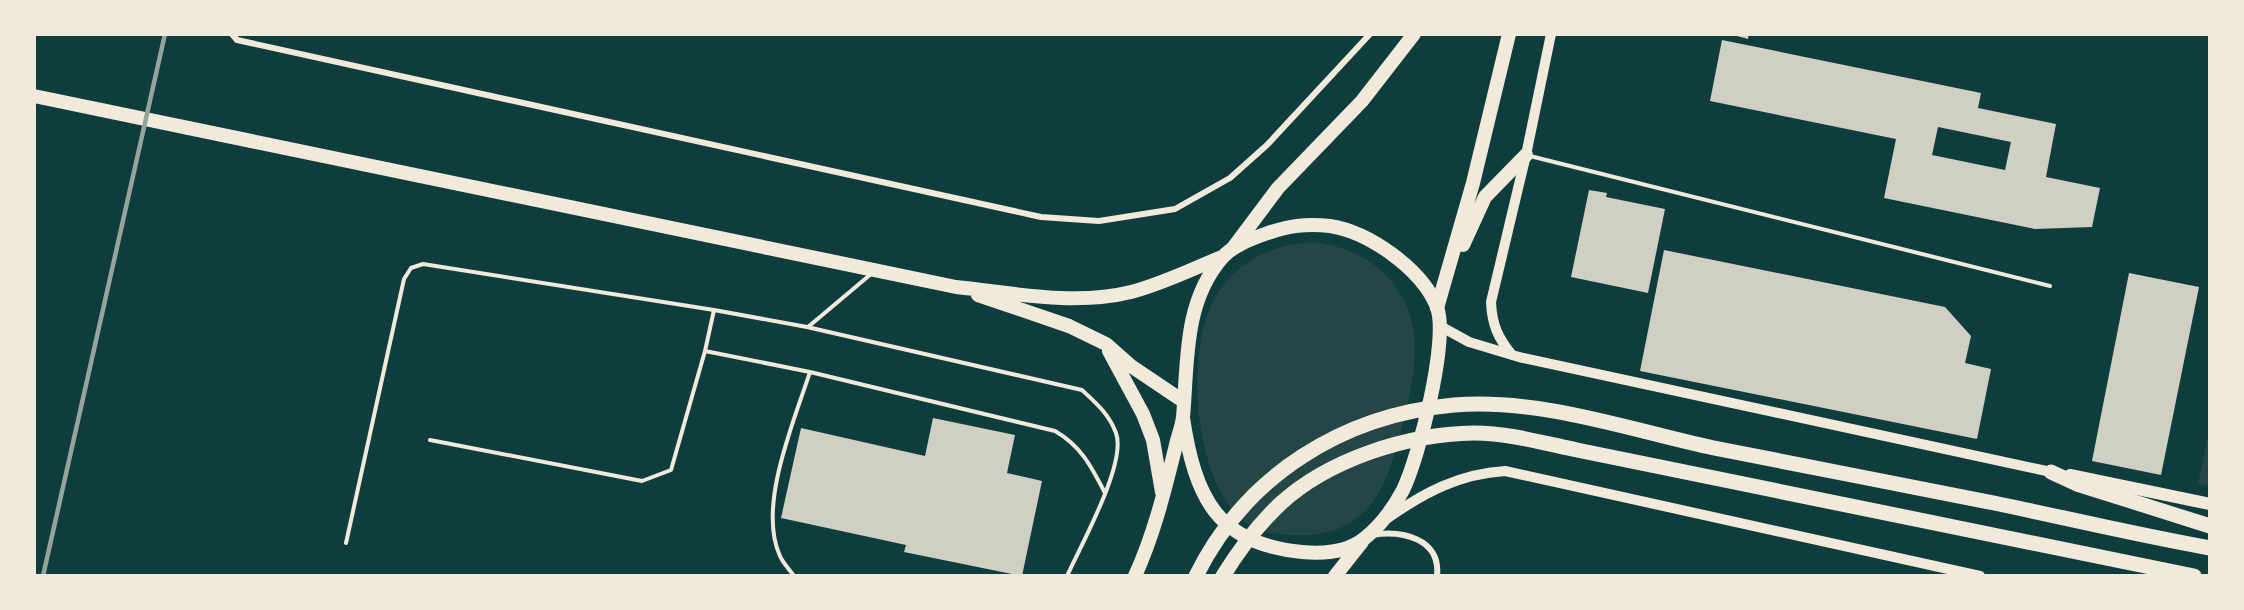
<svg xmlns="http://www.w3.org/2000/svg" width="2244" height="610" viewBox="0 0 2244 610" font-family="'Varela Round',sans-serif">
  <rect width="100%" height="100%" fill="#0f3d3e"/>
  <!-- green -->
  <path fill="#244646" d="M 1310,242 C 1367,246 1414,286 1415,346 C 1415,374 1408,404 1401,431 C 1392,464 1383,500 1353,521 C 1336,533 1313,536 1292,535 C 1277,535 1258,532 1245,522 C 1193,482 1184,350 1216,296 C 1237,262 1270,245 1310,242 Z
    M 2209,430 L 2209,486 L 2198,484 Z"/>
  <!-- building -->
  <path fill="#cfcfc3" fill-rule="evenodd" d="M 1729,34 L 1749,34 L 1748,39 Z
    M 1722,40 L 1981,93 L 1978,108 L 2056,124 L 2046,177 L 2100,188 L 2092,227 L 2035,229 L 1884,198 L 1896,139 L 1710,101 ZM 1938,127 L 2011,142 L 2005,170 L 1932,155 Z
    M 1589,190 L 1607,193 L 1606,197 L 1665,209 L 1648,293 L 1571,277 Z
    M 1664,250 L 1945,307 L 1971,336 L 1965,363 L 1991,369 L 1977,439 L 1640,371 Z
    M 2129,273 L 2199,287 L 2161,475 L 2092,461 Z
    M 933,418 L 1015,435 L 1007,473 L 1042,481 L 1022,576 L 904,552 L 906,545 L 781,518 L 801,428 L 925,456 Z"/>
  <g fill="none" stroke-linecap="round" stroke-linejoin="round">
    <!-- service -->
    <path stroke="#f1e9da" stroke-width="4" d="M 1530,156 L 2050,286
      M 808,327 L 871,274
      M 810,372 L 1055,431 C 1081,446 1091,466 1105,493
      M 430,440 L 642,481 L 671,470 L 705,351
      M 346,543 L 404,279 L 411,268 L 423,264 L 714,310
      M 794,576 C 789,569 783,563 780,556 C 757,507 794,421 810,372 L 705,351 L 714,310 L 807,327 L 1082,390 C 1096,403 1109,414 1116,433 C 1127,463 1081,545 1067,576"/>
    <!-- minor -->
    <path stroke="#f1e9da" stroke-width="6" d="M 232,34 L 237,40 L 1041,217 L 1099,221 L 1175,209 L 1230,178 L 1267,145 L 1370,34
      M 1372,535 C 1401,530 1441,538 1437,576"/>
    <!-- tertiary -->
    <path stroke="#f1e9da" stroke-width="10" d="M 1440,326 L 1469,342 L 1519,357 L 2051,472
      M 1512,355 C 1498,338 1492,325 1491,302 L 1526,155 L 1551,34
      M 1388,518 C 1425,492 1459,474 1505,471 L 1980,576"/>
    <!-- secondary -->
    <path stroke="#f1e9da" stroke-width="12" d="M 2070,475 L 2210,504"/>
    <!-- primary -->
    <path stroke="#f1e9da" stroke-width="14" d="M 1463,245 L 1485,197 L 1526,155
      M 1233,248 L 1278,188 L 1362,101 L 1414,34
      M 1437,308 L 1473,183 L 1509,34"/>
    <!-- trunk -->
    <path stroke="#f1e9da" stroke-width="14" d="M 34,96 L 956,287 C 1013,293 1075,306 1131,292 C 1162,284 1192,269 1222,257
      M 978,295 L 1069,326 L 1106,344 L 1131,366 L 1183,401
      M 1109,351 L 1143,414 L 1153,440 L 1162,492
      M 1135,576 C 1154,534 1164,493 1175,449 C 1177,438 1182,427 1183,417 C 1188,363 1183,303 1222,258 C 1232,246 1251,239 1265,234 C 1288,226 1306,223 1330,226 C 1369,232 1422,269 1437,307 C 1449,340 1419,457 1403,490 C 1394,507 1380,526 1365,538 C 1348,552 1323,554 1302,552 C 1216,544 1195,496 1183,418
      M 1335,576 L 1362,542"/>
    <!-- motorway -->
    <path stroke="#f1e9da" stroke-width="15" d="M 2051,472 L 2077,484 L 2210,526
      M 1196,576 C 1246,475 1343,415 1454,405 C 1542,398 1630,430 1714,448 C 1807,467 1901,484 1994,503 C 2066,518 2137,535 2210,548
      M 1223,576 C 1239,550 1258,525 1280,504 C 1329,459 1408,434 1474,433 C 1508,433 1544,443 1577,450 L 2194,576"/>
    <!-- rail -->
    <path stroke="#97a49c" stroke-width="4.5" d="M 43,576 L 165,34"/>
  </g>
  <!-- border -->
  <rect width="2244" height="610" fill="none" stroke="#f1e9da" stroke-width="72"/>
</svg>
